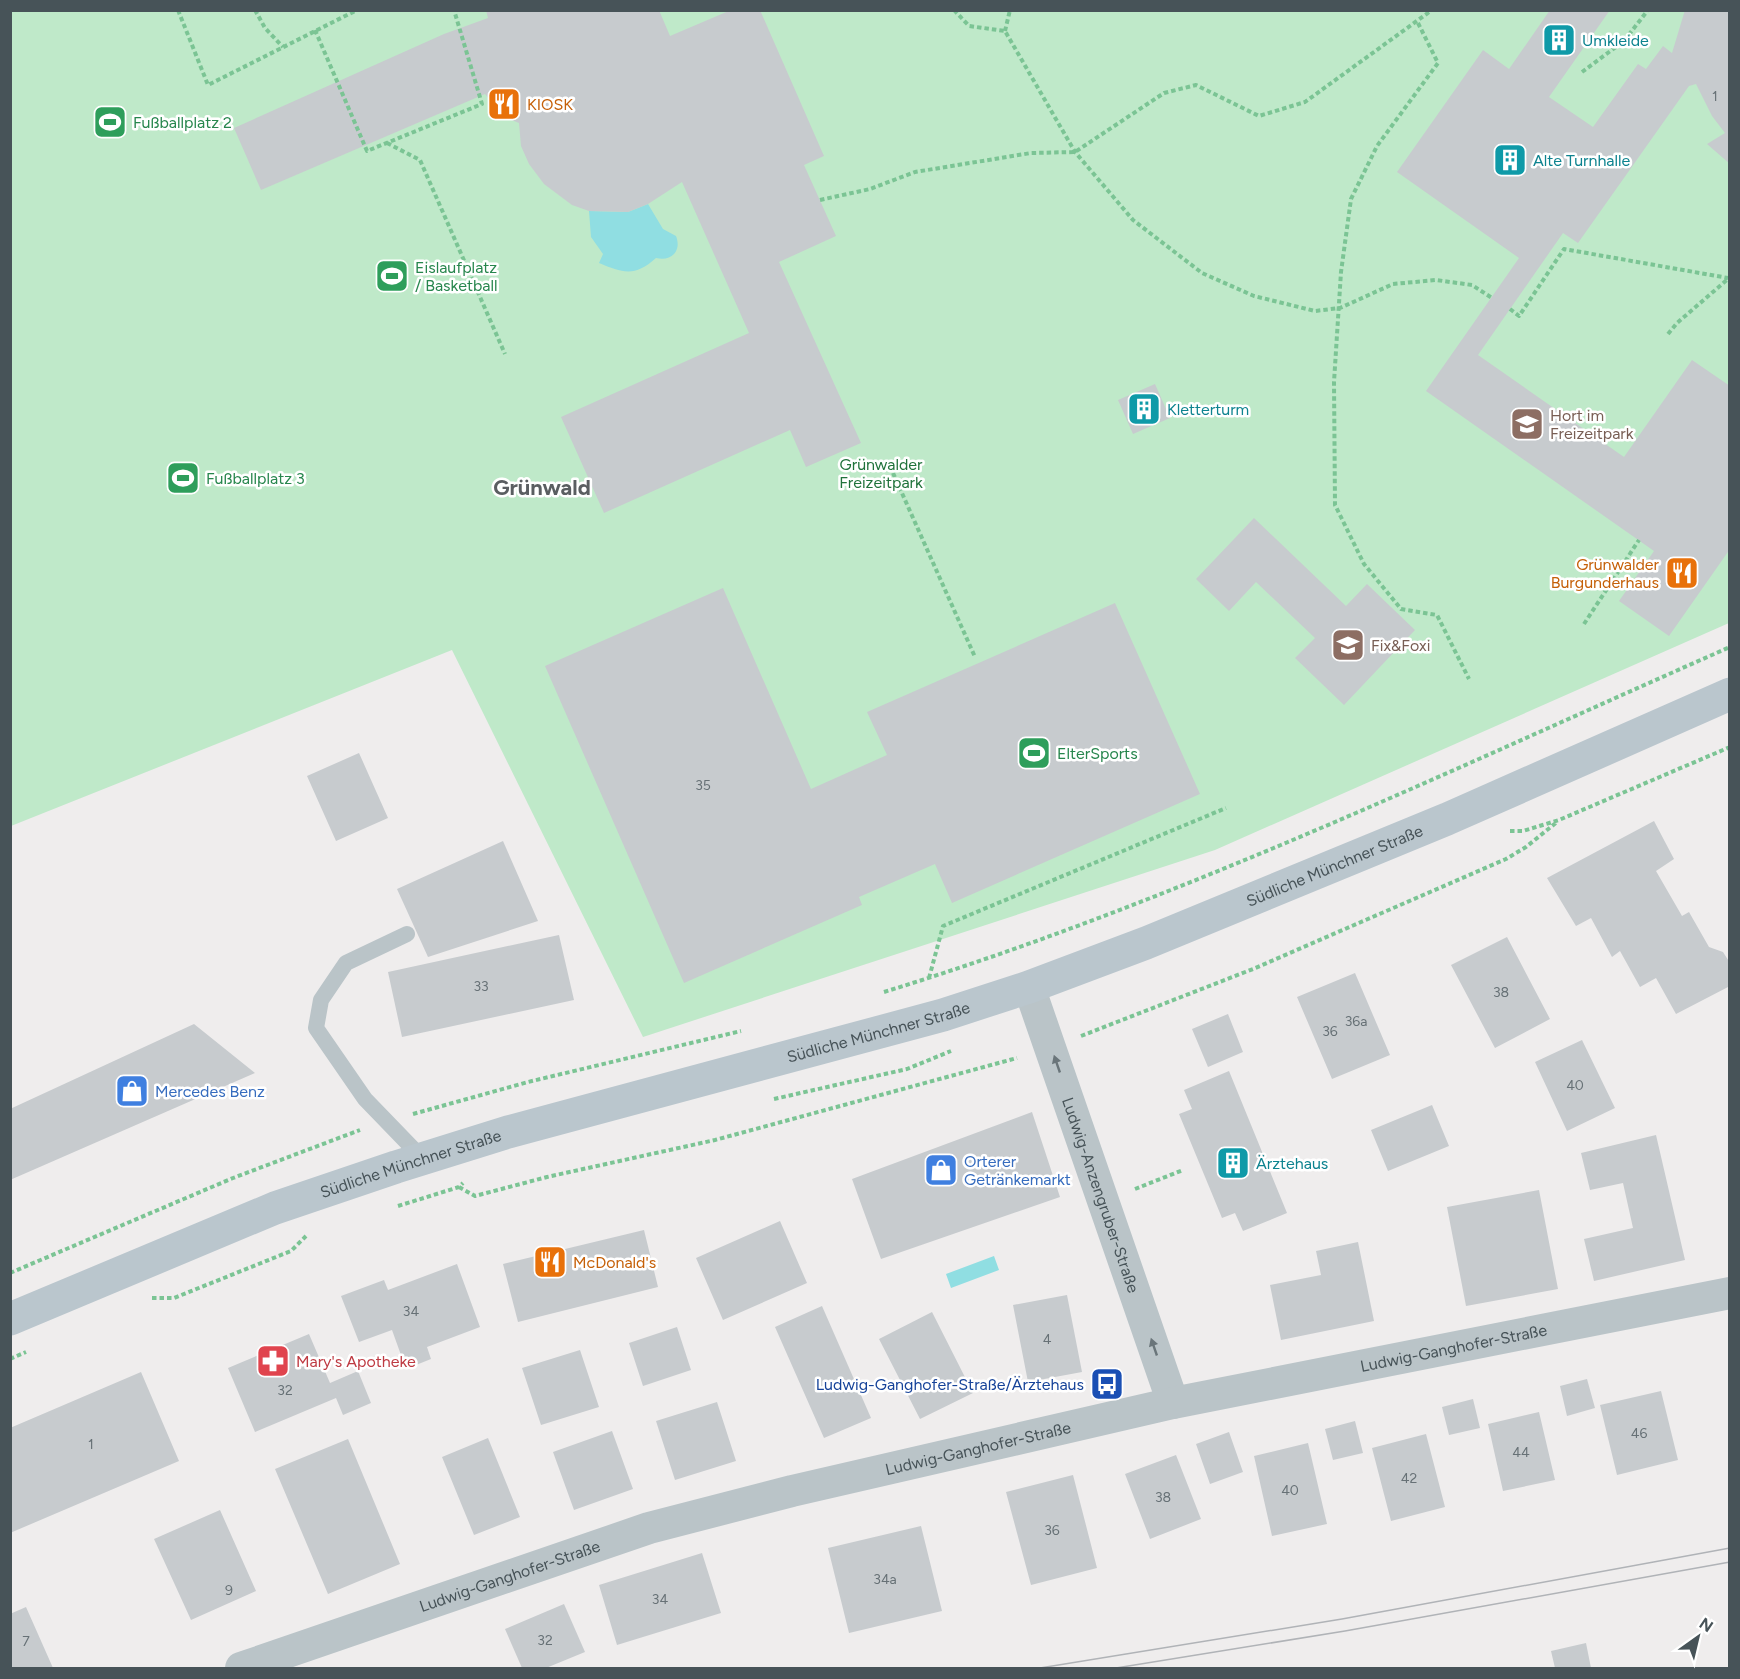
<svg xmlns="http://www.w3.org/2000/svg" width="1740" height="1679" viewBox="0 0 1740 1679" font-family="Figtree,sans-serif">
  <rect width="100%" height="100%" fill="#efeded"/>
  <!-- green -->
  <path fill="#bfe9c9" d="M 11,11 L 1729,11 L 1729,623 L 1215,850 L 643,1037 L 452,650 L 11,826 Z"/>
  <!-- water -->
  <path fill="#90dee2" d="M 648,204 L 663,229 L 676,236 C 682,251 671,262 656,258 C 635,277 623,273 599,263 L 603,254 L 591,237 L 589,211 L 628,212 Z
    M 994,1256 L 999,1270 L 951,1288 L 946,1274 Z"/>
  <!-- building -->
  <path fill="#c7cbce" d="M 486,10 L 659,10 L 670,36 L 731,10 L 760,10 L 824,156 L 804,165 L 836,236 L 779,262 L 861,443 L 806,467 L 790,430 L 604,513 L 561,417 L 749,333 L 682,182 L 648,204 L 628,212 L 589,211 L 572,205 L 544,184 L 529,164 L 521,146 L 519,123 L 504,117 L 485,94 L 261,190 L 234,128 L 444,34 L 488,18 Z
    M 1550,10 L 1610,10 L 1549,97 L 1593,127 L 1638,64 L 1646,69 L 1663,46 L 1672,53 L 1685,10 L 1730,10 L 1730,164 L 1707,144 L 1725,133 L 1712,116 L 1696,84 L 1689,86 L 1578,243 L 1563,233 L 1478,355 L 1624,457 L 1692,360 L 1730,386 L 1730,549 L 1669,636 L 1619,601 L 1654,551 L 1426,391 L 1519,258 L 1397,172 L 1483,50 L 1509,69 Z
    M 1155,384 L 1170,418 L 1133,434 L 1118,400 Z
    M 1254,518 L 1346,606 L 1367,584 L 1415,630 L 1344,705 L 1295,658 L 1315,638 L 1256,582 L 1229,611 L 1196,579 Z
    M 723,588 L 811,789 L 887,755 L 867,712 L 1115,603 L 1200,794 L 952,903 L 935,864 L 859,897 L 862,905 L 684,983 L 545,666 Z
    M 359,753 L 388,818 L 336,841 L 307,776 Z
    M 1654,821 L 1674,859 L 1656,871 L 1682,916 L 1689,912 L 1709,947 L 1723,952 L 1730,963 L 1730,986 L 1676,1014 L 1656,978 L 1640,987 L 1620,951 L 1612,957 L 1591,918 L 1576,926 L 1547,878 Z
    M 503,841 L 538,921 L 428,957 L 397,889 Z
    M 559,935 L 574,1000 L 402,1037 L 388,972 Z
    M 1507,937 L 1550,1019 L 1495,1048 L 1451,965 Z
    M 1355,973 L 1390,1055 L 1332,1079 L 1297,997 Z
    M 1228,1014 L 1243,1052 L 1208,1067 L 1192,1029 Z
    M 194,1024 L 255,1073 L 10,1180 L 10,1109 Z
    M 1582,1040 L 1615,1108 L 1567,1131 L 1535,1062 Z
    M 1229,1071 L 1287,1213 L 1243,1231 L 1235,1213 L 1222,1218 L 1179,1114 L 1192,1109 L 1184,1090 Z
    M 1432,1105 L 1449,1146 L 1388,1171 L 1371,1130 Z
    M 1032,1112 L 1060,1197 L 881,1259 L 852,1179 Z
    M 1656,1135 L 1685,1260 L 1594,1281 L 1584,1239 L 1633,1228 L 1623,1183 L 1590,1190 L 1581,1153 Z
    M 1539,1190 L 1558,1289 L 1466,1306 L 1447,1207 Z
    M 780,1221 L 807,1283 L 723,1320 L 696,1258 Z
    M 644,1230 L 658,1287 L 518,1322 L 503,1264 Z
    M 1358,1242 L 1374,1321 L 1281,1340 L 1270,1285 L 1321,1275 L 1316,1251 Z
    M 457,1264 L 480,1327 L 427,1347 L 431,1359 L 406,1369 L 392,1330 L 359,1342 L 341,1296 L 384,1280 L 388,1290 Z
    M 1067,1295 L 1082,1372 L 1028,1382 L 1013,1305 Z
    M 822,1306 L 871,1418 L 824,1438 L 775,1327 Z
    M 932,1312 L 973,1393 L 920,1419 L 879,1339 Z
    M 677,1327 L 691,1370 L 643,1386 L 629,1343 Z
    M 309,1334 L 330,1383 L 358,1371 L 371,1403 L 343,1415 L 336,1398 L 255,1432 L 228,1368 Z
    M 580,1350 L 599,1407 L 541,1425 L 522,1368 Z
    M 141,1372 L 179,1461 L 10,1533 L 10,1428 Z
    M 1587,1379 L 1595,1408 L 1567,1416 L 1560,1386 Z
    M 1661,1391 L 1678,1460 L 1617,1475 L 1600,1405 Z
    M 1473,1399 L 1480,1428 L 1449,1435 L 1442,1407 Z
    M 717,1402 L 736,1461 L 675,1480 L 656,1421 Z
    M 1539,1412 L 1555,1480 L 1503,1491 L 1488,1424 Z
    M 1355,1421 L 1363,1453 L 1333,1460 L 1325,1429 Z
    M 612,1431 L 633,1489 L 574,1510 L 553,1452 Z
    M 1229,1432 L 1243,1472 L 1210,1484 L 1196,1444 Z
    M 1426,1434 L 1445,1507 L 1391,1521 L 1372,1448 Z
    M 488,1438 L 520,1517 L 474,1535 L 442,1457 Z
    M 348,1439 L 400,1564 L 328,1594 L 275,1469 Z
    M 1308,1443 L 1327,1524 L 1272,1536 L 1254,1456 Z
    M 1176,1455 L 1201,1519 L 1150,1539 L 1125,1474 Z
    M 1073,1475 L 1097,1568 L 1031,1585 L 1006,1492 Z
    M 220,1510 L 256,1591 L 191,1620 L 154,1539 Z
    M 921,1526 L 942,1611 L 849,1633 L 828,1548 Z
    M 702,1553 L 721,1613 L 617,1645 L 599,1585 Z
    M 564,1604 L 585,1652 L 546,1668 L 522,1668 L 505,1629 Z
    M 26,1607 L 53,1668 L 10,1668 L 10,1614 Z
    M 1586,1643 L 1591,1668 L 1555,1668 L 1551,1651 Z"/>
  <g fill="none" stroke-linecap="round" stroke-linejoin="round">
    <!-- path -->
    <path stroke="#7bc494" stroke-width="4" stroke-dasharray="4.5 3" stroke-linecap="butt" d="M 178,10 L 208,85 L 357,10
      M 255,10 L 265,28 L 283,47
      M 954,10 L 969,26 L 1005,31 L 1075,152 L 1133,220 L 1202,273 L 1254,296 L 1315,311 L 1340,308 L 1393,284 L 1436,280 L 1472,285 L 1492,298
      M 1418,23 L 1438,63 L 1377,146 L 1351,199 L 1341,272 L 1334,382 L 1335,505 L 1364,564 L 1401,609 L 1437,615 L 1469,679
      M 315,30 L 367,151 L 482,104 L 454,10
      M 1005,31 L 1010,10
      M 1582,72 L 1624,41 L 1648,10
      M 387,143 L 420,160 L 505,354
      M 820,200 L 870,189 L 915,172 L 1031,153 L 1075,152 L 1164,93 L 1196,85 L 1259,116 L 1305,102 L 1432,10
      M 1510,309 L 1519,316 L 1564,249 L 1728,278
      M 1668,334 L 1677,323 L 1728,279
      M 893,473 L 975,657
      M 1584,624 L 1639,540
      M 1510,831 L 1523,831 L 1559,820 L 1730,747
      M 929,978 L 943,926 L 1226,808
      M 884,992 C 1176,902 1451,770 1730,647
      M 1081,1036 L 1253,969 L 1506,859 L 1526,847 L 1557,822
      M 774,1099 L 907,1069 L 951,1051
      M 413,1114 L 528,1082 L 741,1031
      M 459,1187 L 475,1196 L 547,1177 L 715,1140 L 1017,1058
      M 1135,1189 L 1183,1170
      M 398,1206 L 459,1187 L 463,1183
      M 10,1273 L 233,1178 L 360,1130
      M 152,1298 L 174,1298 L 291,1251 L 306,1236
      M 10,1359 L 26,1352"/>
    <!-- service -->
    <path stroke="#bac4c8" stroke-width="16" d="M 407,934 L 346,963 L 321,1000 L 316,1028 L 365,1099 L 423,1159"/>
    <!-- minor -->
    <g stroke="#bac4c8" stroke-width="32">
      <path id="s1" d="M 1029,987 L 1173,1403"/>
      <path id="s2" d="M 241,1668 L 649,1528 L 792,1491 L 1173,1403 L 1730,1293"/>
    </g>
    <!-- secondary -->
    <path stroke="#bac6cd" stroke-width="33" id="s3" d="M 10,1319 L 275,1208 L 396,1167 L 508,1132 L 943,1015 L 1029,987 L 1146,943 L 1447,819 L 1730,694"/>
    <!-- tram -->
    <path stroke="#b0b3b7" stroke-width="1.5" d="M 1040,1668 L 1342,1619 L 1730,1548
      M 1116,1668 L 1345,1631 L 1730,1562"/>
  </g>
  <!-- one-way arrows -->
  <defs><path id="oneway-solid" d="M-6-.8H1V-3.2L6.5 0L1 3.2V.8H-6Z" transform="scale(1.5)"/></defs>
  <g fill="#6a757a">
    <use href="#oneway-solid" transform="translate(1057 1064) rotate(-109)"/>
    <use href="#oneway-solid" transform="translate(1154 1347) rotate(-109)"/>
  </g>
  <!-- icons -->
  <defs>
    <g id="building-square" transform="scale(1.725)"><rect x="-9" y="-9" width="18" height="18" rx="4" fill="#0f9aa8" stroke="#fff"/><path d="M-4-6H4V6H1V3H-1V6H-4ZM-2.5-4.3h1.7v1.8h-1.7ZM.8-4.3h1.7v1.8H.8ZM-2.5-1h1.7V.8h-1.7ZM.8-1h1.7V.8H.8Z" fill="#fff"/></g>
    <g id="restaurant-square" transform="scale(1.725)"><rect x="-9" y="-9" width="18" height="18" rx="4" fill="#e8710a" stroke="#fff"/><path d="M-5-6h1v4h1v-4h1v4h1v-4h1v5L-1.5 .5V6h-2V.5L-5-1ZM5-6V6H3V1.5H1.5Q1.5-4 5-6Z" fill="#fff"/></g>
    <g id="stadium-square" transform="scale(1.725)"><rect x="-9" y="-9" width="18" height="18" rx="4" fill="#2e9e5b" stroke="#fff"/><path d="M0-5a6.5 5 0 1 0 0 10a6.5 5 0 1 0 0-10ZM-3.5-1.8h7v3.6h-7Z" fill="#fff"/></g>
    <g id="school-square" transform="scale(1.725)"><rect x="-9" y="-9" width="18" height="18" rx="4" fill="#8d6e63" stroke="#fff"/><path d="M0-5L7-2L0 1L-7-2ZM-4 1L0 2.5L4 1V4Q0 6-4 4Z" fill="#fff"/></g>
    <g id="shop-square" transform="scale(1.725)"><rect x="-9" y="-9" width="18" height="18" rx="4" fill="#3f7fe0" stroke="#fff"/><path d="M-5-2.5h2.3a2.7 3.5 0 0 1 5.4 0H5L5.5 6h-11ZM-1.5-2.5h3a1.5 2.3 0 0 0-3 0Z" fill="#fff"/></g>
    <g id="pharmacy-square" transform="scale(1.725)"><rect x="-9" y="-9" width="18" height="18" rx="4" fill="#e0444e" stroke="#fff"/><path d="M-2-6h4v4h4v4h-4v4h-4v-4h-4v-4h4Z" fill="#fff"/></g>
    <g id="bus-square" transform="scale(1.725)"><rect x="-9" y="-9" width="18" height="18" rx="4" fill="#1a4fb4" stroke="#fff"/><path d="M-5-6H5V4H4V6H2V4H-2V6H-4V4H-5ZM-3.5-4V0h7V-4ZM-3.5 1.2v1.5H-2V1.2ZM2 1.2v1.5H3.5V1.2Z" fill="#fff"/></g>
  </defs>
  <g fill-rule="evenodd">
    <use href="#building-square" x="1559" y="40"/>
    <use href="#restaurant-square" x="504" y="104"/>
    <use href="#stadium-square" x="110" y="122"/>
    <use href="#building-square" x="1510" y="160"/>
    <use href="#stadium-square" x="392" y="276"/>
    <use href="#building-square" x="1144" y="409"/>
    <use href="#school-square" x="1527" y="424"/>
    <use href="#stadium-square" x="183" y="478"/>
    <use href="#restaurant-square" x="1682" y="573"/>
    <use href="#school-square" x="1348" y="645"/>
    <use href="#stadium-square" x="1034" y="753"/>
    <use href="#shop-square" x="132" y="1091"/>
    <use href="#building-square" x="1233" y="1163"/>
    <use href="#shop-square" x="941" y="1170"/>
    <use href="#restaurant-square" x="550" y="1262"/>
    <use href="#pharmacy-square" x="273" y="1361"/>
    <use href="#bus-square" x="1107" y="1384"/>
  </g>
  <g text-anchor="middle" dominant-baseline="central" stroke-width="5" stroke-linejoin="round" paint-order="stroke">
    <!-- number labels -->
    <g font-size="14" fill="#677176">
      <text x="1715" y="96">1</text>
      <text x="703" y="785">35</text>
      <text x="481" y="986">33</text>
      <text x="1501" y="992">38</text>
      <text x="1356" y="1021">36a</text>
      <text x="1330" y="1031">36</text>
      <text x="1575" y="1085">40</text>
      <text x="411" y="1311">34</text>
      <text x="1047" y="1339">4</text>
      <text x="285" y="1390">32</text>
      <text x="1639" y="1433">46</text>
      <text x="91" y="1444">1</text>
      <text x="1521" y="1452">44</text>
      <text x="1409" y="1478">42</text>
      <text x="1290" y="1490">40</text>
      <text x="1163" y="1497">38</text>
      <text x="1052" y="1530">36</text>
      <text x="885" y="1579">34a</text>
      <text x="229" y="1590">9</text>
      <text x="660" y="1599">34</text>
      <text x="545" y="1640">32</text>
      <text x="26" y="1641">7</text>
    </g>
    <!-- culture labels -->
    <g font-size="16" fill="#0d838f" stroke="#fff" text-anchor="start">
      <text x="1582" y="40">Umkleide</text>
      <text x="1533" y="160">Alte Turnhalle</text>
      <text x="1167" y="409">Kletterturm</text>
      <text x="1256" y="1163">Ärztehaus</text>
    </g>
    <!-- food labels -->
    <g font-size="16" fill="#c56008" stroke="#fff" text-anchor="start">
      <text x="527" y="104">KIOSK</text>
      <text x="1659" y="564" text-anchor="end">Grünwalder<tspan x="1659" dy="18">Burgunderhaus</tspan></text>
      <text x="573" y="1262">McDonald's</text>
    </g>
    <!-- leisure labels -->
    <g font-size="16" fill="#27864d" stroke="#fff" text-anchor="start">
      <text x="133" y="122">Fußballplatz 2</text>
      <text x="415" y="267">Eislaufplatz<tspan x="415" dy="18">/ Basketball</tspan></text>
      <text x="206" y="478">Fußballplatz 3</text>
      <text x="1057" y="753">ElterSports</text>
    </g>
    <!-- education labels -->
    <g font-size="16" fill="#785e54" stroke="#fff" text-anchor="start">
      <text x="1550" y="415">Hort im<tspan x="1550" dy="18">Freizeitpark</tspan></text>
      <text x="1371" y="645">Fix&amp;Foxi</text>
    </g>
    <!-- park labels -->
    <g font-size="16" fill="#20723b" stroke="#fff">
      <text x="881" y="464">Grünwalder<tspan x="881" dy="18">Freizeitpark</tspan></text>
    </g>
    <!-- street labels -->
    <g font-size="16" fill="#475358" stroke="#fff">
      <text stroke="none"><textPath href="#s3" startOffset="1402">Südliche Münchner Straße</textPath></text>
      <text stroke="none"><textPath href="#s3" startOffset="916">Südliche Münchner Straße</textPath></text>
      <text stroke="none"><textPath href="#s3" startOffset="430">Südliche Münchner Straße</textPath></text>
      <text stroke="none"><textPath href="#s1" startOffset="220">Ludwig-Anzengruber-Straße</textPath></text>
      <text stroke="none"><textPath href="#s2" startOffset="1256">Ludwig-Ganghofer-Straße</textPath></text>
      <text stroke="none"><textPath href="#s2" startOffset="770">Ludwig-Ganghofer-Straße</textPath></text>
      <text stroke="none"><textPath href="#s2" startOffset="284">Ludwig-Ganghofer-Straße</textPath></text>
    </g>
    <!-- shop labels -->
    <g font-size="16" fill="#366cbe" stroke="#fff" text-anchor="start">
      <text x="155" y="1091">Mercedes Benz</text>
      <text x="964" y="1161">Orterer<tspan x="964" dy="18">Getränkemarkt</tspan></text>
    </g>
    <!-- health labels -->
    <g font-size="16" fill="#be3a42" stroke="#fff" text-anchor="start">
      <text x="296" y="1361">Mary's Apotheke</text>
    </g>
    <!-- transit labels -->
    <g font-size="16" fill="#164399" stroke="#fff" text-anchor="end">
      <text x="1084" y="1384">Ludwig-Ganghofer-Straße/Ärztehaus</text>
    </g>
    <!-- district labels -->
    <g font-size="22" font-weight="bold" fill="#5a5e61" stroke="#fff">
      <text x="542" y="487">Grünwald</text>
    </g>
  </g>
  <!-- border -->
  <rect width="1740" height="1679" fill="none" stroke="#475358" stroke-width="24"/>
  <!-- north arrow -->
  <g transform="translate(1698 1637) rotate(34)" stroke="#ffffff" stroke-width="4.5" paint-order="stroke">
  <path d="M0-4.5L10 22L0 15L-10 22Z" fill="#475358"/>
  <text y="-9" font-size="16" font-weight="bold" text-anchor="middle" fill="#475358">N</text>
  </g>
</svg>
